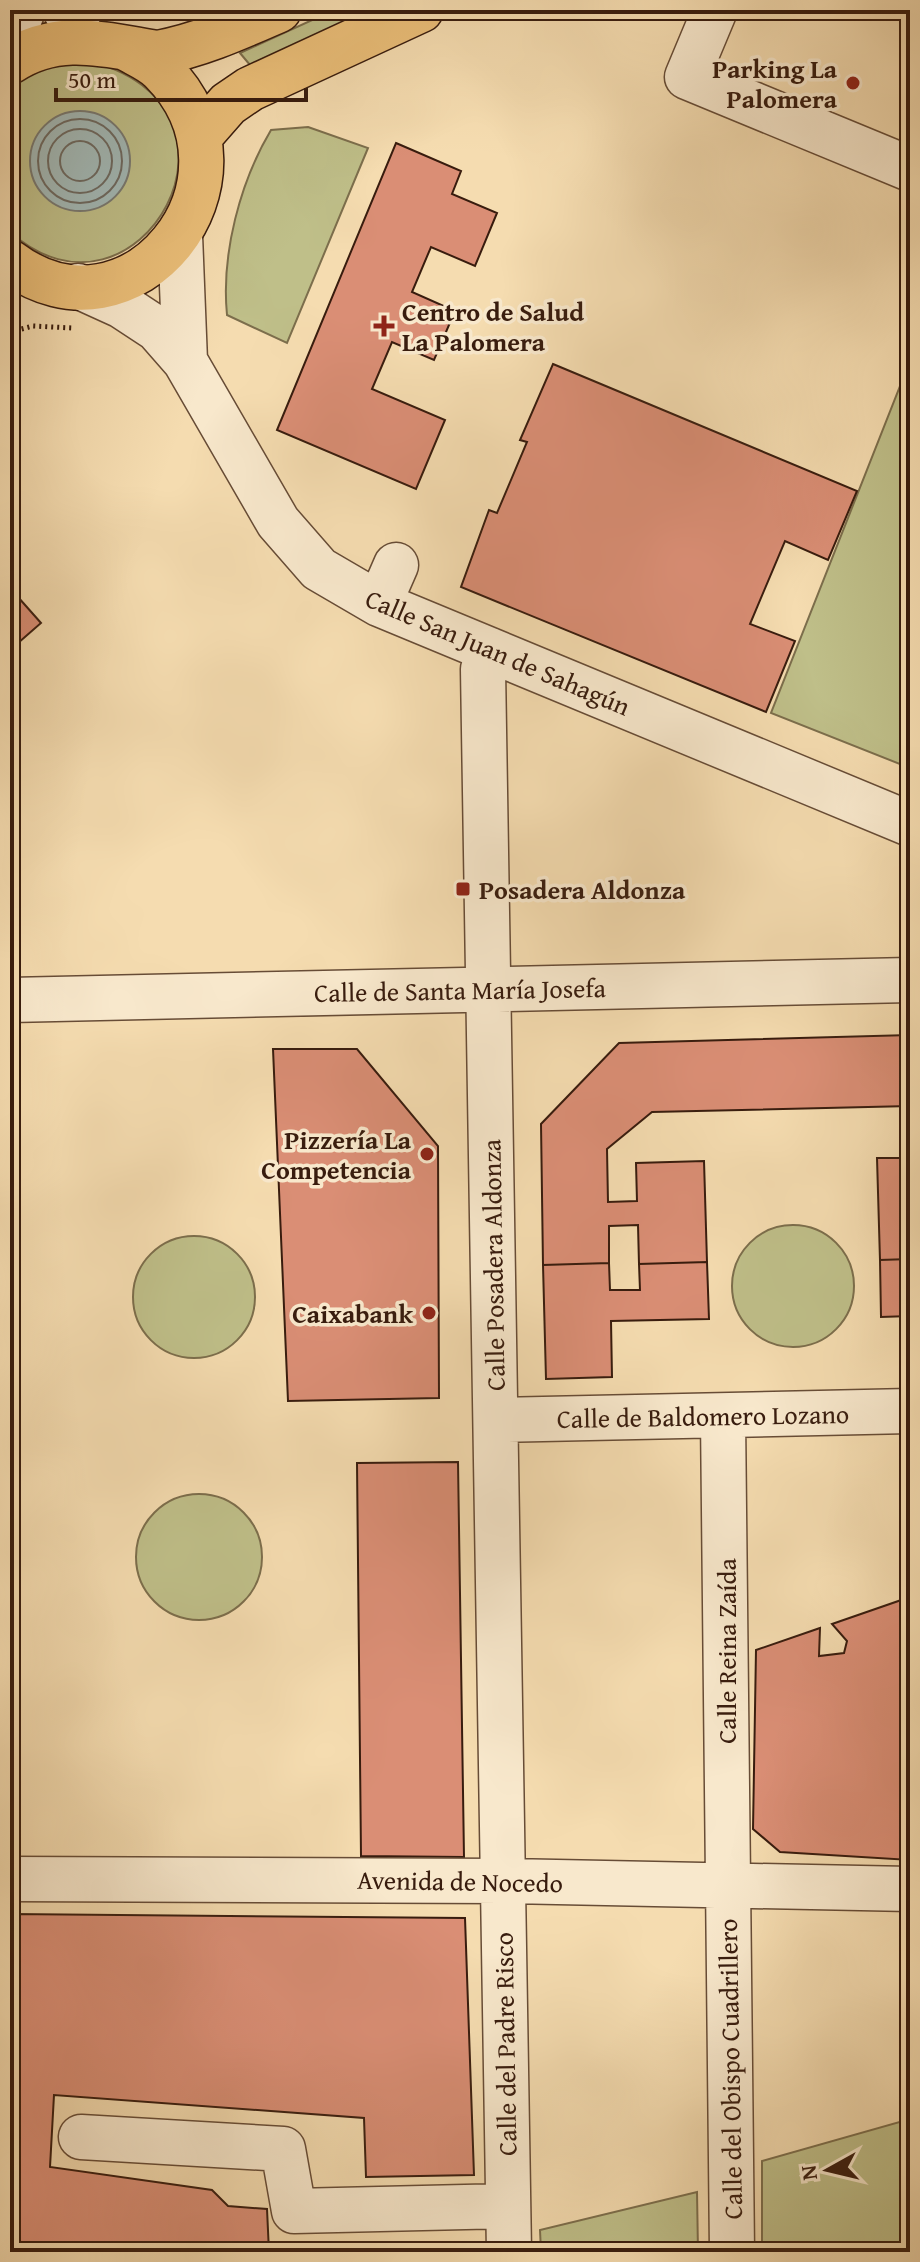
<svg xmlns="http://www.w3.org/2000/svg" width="920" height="2262" viewBox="0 0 920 2262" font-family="'Gentium Book Plus',serif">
  <rect width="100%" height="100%" fill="#f5dcb0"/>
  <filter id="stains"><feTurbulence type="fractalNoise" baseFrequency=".0025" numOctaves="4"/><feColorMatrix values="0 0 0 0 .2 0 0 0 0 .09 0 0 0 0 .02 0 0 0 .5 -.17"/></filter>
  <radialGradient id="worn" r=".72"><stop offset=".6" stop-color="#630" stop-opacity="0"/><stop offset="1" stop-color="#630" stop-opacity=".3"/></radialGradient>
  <!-- green -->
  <path fill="#bfbf89" stroke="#7c6e4c" stroke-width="2" d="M 334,10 L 373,10 L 250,65 L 240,53 Z
    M 85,60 C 275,104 138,346 10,232 L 10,90 C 32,68 56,64 85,60 Z
    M 308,127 L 368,148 L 287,343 L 227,315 C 221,254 240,182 271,130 Z
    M 906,371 L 910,372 L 910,768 L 771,713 Z
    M732 1286a61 61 0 1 1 122 0a61 61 0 1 1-122 0Z
    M133 1297a61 61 0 1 1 122 0a61 61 0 1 1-122 0Z
    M136 1557a63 63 0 1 1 126 0a63 63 0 1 1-126 0Z
    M 910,2119 L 910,2245 L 889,2252 L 762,2252 L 762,2161 Z
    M 697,2192 L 698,2252 L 541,2252 L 540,2230 Z"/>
  <!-- water -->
  <path fill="#a2b9b7" stroke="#787a73" stroke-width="2" d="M30 161a50 50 0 1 1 100 0a50 50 0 1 1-100 0Z"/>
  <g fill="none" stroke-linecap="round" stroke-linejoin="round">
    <!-- shore -->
    <path stroke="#6d6a62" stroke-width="2" d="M38 161a42 42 0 1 1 84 0a42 42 0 1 1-84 0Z
      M48 161a32 32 0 1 1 64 0a32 32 0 1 1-64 0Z
      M60 161a20 20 0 1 1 40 0a20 20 0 1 1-40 0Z"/>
  </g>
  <!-- building -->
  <path fill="#da8e75" stroke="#381c0e" stroke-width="2" d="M 396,143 L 461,171 L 452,194 L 497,213 L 475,266 L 431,247 L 412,292 L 455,311 L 434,360 L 392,342 L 372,389 L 445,420 L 416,489 L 277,430 Z
    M 553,364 L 857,491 L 828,560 L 785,541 L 750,624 L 795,641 L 766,712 L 461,587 L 489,510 L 497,513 L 527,442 L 520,440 Z
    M 10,588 L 41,623 L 10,650 Z
    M 910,1035 L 910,1106 L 652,1112 L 607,1149 L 608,1202 L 637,1201 L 636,1163 L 704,1161 L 707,1262 L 639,1264 L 638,1225 L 609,1226 L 609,1263 L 543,1265 L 541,1124 L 619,1043 Z
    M 273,1049 L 357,1049 L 438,1146 L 439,1398 L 288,1401 Z
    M 877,1158 L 910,1158 L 910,1259 L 880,1260 Z
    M 910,1259 L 910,1316 L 881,1317 L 880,1260 Z
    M 707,1262 L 709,1319 L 611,1321 L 612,1377 L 546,1379 L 543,1265 L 609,1263 L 610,1290 L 640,1290 L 639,1264 Z
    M 458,1462 L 464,1857 L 361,1856 L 357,1463 Z
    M 910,1597 L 910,1860 L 780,1852 L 753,1829 L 756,1650 L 820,1628 L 819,1656 L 844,1653 L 847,1641 L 832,1624 Z
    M 10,1914 L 465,1918 L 474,2175 L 366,2177 L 364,2118 L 54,2095 L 50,2167 L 212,2190 L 228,2206 L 267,2209 L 269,2252 L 10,2252 Z"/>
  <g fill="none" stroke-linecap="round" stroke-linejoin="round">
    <!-- minor casing -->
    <g stroke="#674c36" stroke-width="47">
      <path id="minor" d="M 65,10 L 85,40
        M 715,10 L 687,77 L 910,169
        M 10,44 L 23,10
        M 180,235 L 185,361
        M 78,286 L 122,306 L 157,329 L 185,361 L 278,522 L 319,569 L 379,604 L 910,824
        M 379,604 L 396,565
        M 490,650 L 483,669 L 509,2252
        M 10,1000 L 910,980
        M 723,1417 L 732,2252
        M 496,1420 L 910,1411
        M 10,1879 L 502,1881 L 910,1889
        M 81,2137 L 283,2149 L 294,2211 L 508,2206"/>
    </g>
    <!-- major casing -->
    <g stroke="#381c0e" stroke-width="47">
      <path id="major" d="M 10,62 C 58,30 106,45 158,53 C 201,45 240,27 279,10
        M 200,136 L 228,104 L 250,89 L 421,10
        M 10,262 C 131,353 271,181 162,71 C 153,61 138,55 126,48"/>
    </g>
    <!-- path -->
    <path stroke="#381c0e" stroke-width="5" stroke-dasharray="2 4" stroke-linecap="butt" d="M 10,332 L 33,326 L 72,328"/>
    <!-- minor -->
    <use href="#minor" stroke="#f8e8cc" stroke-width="44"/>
    <!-- major -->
    <use href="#major" stroke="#eabe78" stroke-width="44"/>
  </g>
  <!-- markers -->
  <g fill="#8f2418" stroke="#f8e8cc" stroke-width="3">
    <circle cx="853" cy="83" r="8"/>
    <path d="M380 314h8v8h8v8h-8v8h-8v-8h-8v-8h8z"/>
    <rect x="455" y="881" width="16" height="16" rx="4"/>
    <circle cx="427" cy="1154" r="8"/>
    <circle cx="429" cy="1313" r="8"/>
  </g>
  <g text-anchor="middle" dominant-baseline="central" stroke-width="7" stroke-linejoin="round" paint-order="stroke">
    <!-- poi labels -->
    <g font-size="26" font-weight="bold" fill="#381c0e" stroke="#f8e8cc" text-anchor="end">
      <text x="837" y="68">Parking La<tspan x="837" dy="30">Palomera</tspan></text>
      <text x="402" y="311" text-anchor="start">Centro de Salud<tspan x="402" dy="30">La Palomera</tspan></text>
      <text x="479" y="889" text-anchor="start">Posadera Aldonza</text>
      <text x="411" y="1139">Pizzería La<tspan x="411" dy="30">Competencia</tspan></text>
      <text x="413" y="1313">Caixabank</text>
    </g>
    <!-- street labels -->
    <g font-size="26" fill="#381c0e" stroke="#f8e8cc">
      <text transform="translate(498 652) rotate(23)">Calle San Juan de Sahagún</text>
      <text transform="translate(460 990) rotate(-1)">Calle de Santa María Josefa</text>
      <text transform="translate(493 1265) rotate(-91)">Calle Posadera Aldonza</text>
      <text transform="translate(703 1416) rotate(-1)">Calle de Baldomero Lozano</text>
      <text transform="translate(726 1651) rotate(-90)">Calle Reina Zaída</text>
      <text transform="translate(460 1881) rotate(1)">Avenida de Nocedo</text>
      <text transform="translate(505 2044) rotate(-91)">Calle del Padre Risco</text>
      <text transform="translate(730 2069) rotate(-91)">Calle del Obispo Cuadrillero</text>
    </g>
  </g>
  <!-- margin -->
  <rect width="920" height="2262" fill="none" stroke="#f5dcb0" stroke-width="40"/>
  <rect x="12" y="12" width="896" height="2238" fill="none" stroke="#381c0e" stroke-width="4"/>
  <rect x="20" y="20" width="880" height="2222" fill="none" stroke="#381c0e" stroke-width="2"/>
  <!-- north arrow -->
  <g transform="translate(828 2170) rotate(262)" stroke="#f8e8cc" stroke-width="6" paint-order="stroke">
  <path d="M0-6L14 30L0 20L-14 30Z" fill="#381c0e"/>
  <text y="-12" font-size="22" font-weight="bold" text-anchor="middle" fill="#381c0e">N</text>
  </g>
  <!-- scale -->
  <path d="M56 88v12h250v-12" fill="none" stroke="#381c0e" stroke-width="4"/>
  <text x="68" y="88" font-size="24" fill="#381c0e" stroke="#f8e8cc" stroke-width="6" paint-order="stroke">50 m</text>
  <rect width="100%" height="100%" filter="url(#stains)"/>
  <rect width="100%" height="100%" fill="url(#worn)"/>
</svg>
